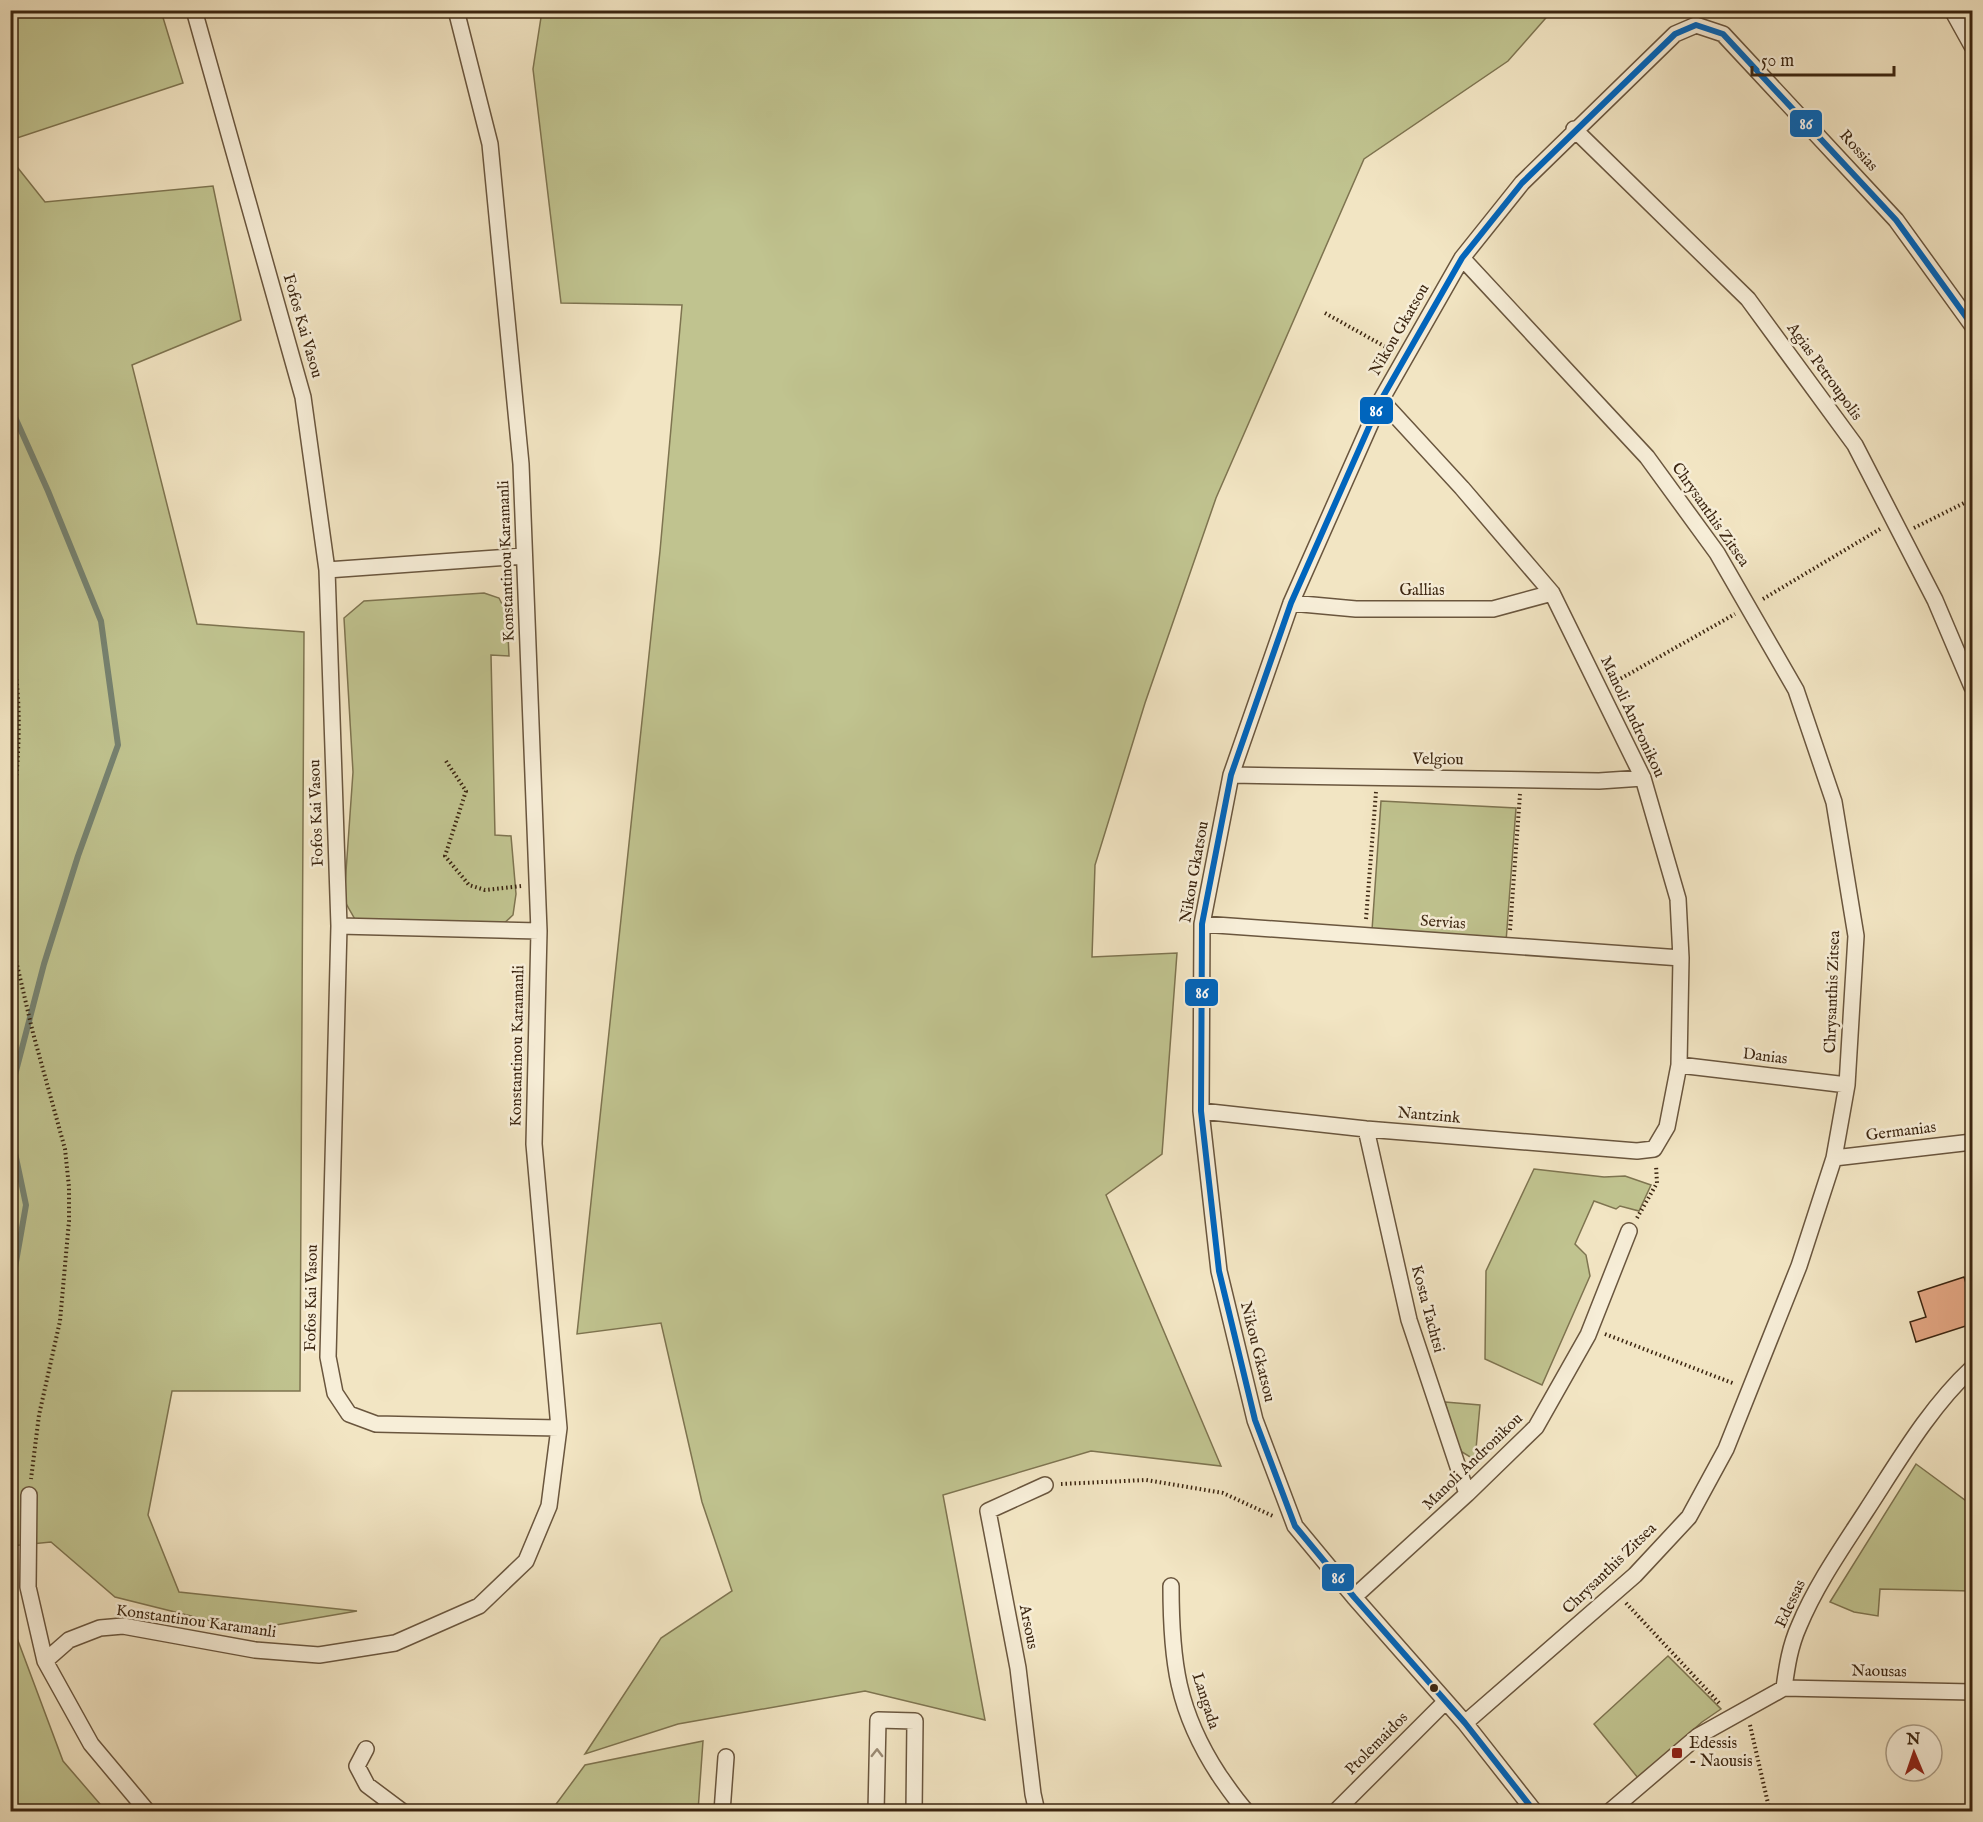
<svg xmlns="http://www.w3.org/2000/svg" width="1983" height="1822" viewBox="0 0 1983 1822" font-family="'IM FELL English',serif">
  <rect width="100%" height="100%" fill="#f2e5c3"/>
  <filter id="stains"><feTurbulence type="fractalNoise" baseFrequency=".00333" numOctaves="4"/><feColorMatrix values="0 0 0 0 .2 0 0 0 0 .09 0 0 0 0 .02 0 0 0 .5 -.17"/></filter>
  <radialGradient id="worn" r=".72"><stop offset=".6" stop-color="#630" stop-opacity="0"/><stop offset="1" stop-color="#630" stop-opacity=".3"/></radialGradient>
  <!-- green -->
  <path fill="#c0c38f" stroke="#7e7450" stroke-width="1.5" d="M 10,11 L 161,11 L 183,83 L 11,140 Z
    M 542,11 L 1552,11 L 1508,61 L 1364,159 L 1216,498 L 1145,703 L 1095,865 L 1092,957 L 1177,953 L 1162,1154 L 1106,1195 L 1221,1466 L 1091,1451 L 943,1495 L 985,1720 L 865,1691 L 678,1724 L 585,1754 L 661,1638 L 732,1591 L 702,1502 L 661,1323 L 577,1334 L 660,551 L 682,305 L 561,303 L 533,69 Z
    M 10,158 L 45,202 L 213,186 L 241,320 L 132,365 L 197,624 L 304,632 L 300,1391 L 172,1391 L 148,1515 L 179,1592 L 357,1611 L 247,1630 L 115,1597 L 51,1542 L 11,1546 Z
    M 484,593 L 499,598 L 507,614 L 509,656 L 491,655 L 495,835 L 511,836 L 516,894 L 513,915 L 500,927 L 356,921 L 344,900 L 353,772 L 344,618 L 364,601 Z
    M 1381,801 L 1516,808 L 1506,942 L 1372,930 Z
    M 1534,1169 L 1604,1177 L 1625,1176 L 1651,1185 L 1639,1211 L 1620,1206 L 1616,1209 L 1594,1201 L 1575,1244 L 1586,1255 L 1590,1276 L 1542,1385 L 1485,1359 L 1486,1271 Z
    M 1445,1402 L 1480,1405 L 1475,1460 L 1462,1452 L 1456,1440 Z
    M 1916,1464 L 1965,1500 L 1972,1495 L 1972,1591 L 1880,1589 L 1878,1616 L 1854,1612 L 1830,1602 Z
    M 11,1622 L 63,1761 L 106,1811 L 11,1811 Z
    M 1668,1656 L 1721,1709 L 1702,1722 L 1638,1778 L 1594,1724 Z
    M 703,1741 L 698,1811 L 551,1811 L 585,1765 Z"/>
  <g fill="none" stroke-linecap="round" stroke-linejoin="round">
    <!-- stream -->
    <path stroke="#768270" stroke-width="6" d="M 10,406 L 48,491 L 101,621 L 118,745 L 78,856 L 44,964 L 10,1094
      M 10,1129 L 26,1205 L 10,1296"/>
  </g>
  <!-- building -->
  <path fill="#e4a784" stroke="#3c2611" stroke-width="1.5" d="M 1964,1277 L 1972,1302 L 1972,1306 L 1970,1307 L 1972,1324 L 1916,1342 L 1910,1322 L 1926,1317 L 1918,1292 Z"/>
  <g fill="none" stroke-linecap="round" stroke-linejoin="round">
    <!-- street casing -->
    <g stroke="#6a563e" stroke-width="18">
      <path id="street" d="M 194,10 L 303,397 L 327,570 L 339,926 L 328,1357 L 335,1393 L 349,1414 L 376,1424 L 559,1428
        M 1952,10 L 1972,46
        M 1574,129 L 1748,299 L 1855,445 L 1935,600 L 1972,687
        M 1462,258 L 1647,457 L 1717,553 L 1796,690 L 1834,802 L 1856,936 L 1847,1085 L 1834,1158 L 1799,1266 L 1726,1449 L 1689,1517 L 1635,1575 L 1465,1723
        M 327,570 L 524,556
        M 1291,603 L 1356,609 L 1493,609 L 1552,593
        M 1231,775 L 1599,781 L 1643,778
        M 1202,924 L 1681,958
        M 339,926 L 539,931
        M 1679,1065 L 1847,1085
        M 1201,1111 L 1366,1129 L 1637,1151 L 1654,1149 L 1667,1127 L 1679,1065 L 1681,958 L 1678,899 L 1643,778 L 1552,593 L 1462,488 L 1381,400
        M 1366,1129 L 1409,1320 L 1467,1494
        M 1834,1158 L 1972,1142
        M 29,1495 L 28,1587 L 45,1661 L 91,1744 L 148,1812
        M 1171,1586 C 1171,1661 1177,1711 1219,1775 C 1228,1788 1236,1800 1247,1812
        M 1354,1597 L 1467,1494 L 1536,1427 L 1588,1335 L 1629,1231
        M 45,1661 L 69,1640 L 100,1628 L 123,1626 L 255,1650 L 319,1655 L 395,1643 L 479,1606 L 526,1561 L 549,1506 L 559,1428 L 534,1144 L 539,931 L 521,464 L 490,144 L 456,10
        M 1784,1688 C 1787,1666 1790,1646 1799,1626 C 1816,1585 1842,1548 1866,1511 C 1898,1462 1929,1408 1972,1368
        M 1784,1688 L 1972,1692
        M 366,1749 L 357,1766 L 367,1785 L 403,1812
        M 722,1812 L 726,1757
        M 876,1812 L 878,1720 L 915,1721 L 914,1812
        M 1037,1812 L 1033,1794 L 1018,1668 L 988,1511 L 1045,1485
        M 1335,1812 L 1445,1702
        M 1535,1812 L 1465,1723 L 1354,1597 L 1295,1526 L 1255,1420 L 1219,1271 L 1201,1111 L 1202,924 L 1231,775 L 1291,603 L 1381,400 L 1462,258 L 1522,183 L 1675,34 L 1696,25 L 1723,34 L 1896,220 L 1972,325
        M 1609,1812 L 1698,1736 L 1784,1688"/>
    </g>
    <!-- path -->
    <path stroke="#3c2611" stroke-width="4" stroke-dasharray="1.5 3" stroke-linecap="butt" d="M 1325,313 L 1391,350
      M 1914,528 L 1972,499
      M 1763,599 L 1880,529
      M 10,644 C 24,697 19,772 10,826
      M 1613,683 L 1735,614
      M 446,761 L 466,791 L 445,856 L 469,885 L 485,890 L 522,886
      M 1366,919 L 1376,792
      M 1510,930 L 1520,794
      M 10,935 L 33,1033 L 65,1149 L 69,1187 L 69,1221 L 60,1321 L 39,1415 L 31,1479
      M 1637,1218 L 1657,1183 L 1656,1165
      M 1605,1334 L 1735,1384
      M 1061,1484 L 1146,1480 L 1223,1493 L 1275,1517
      M 1626,1603 L 1721,1705
      M 1750,1725 L 1770,1812
      M 541,1811 L 541,1812"/>
    <!-- street -->
    <use href="#street" stroke="#f7eed8" stroke-width="15"/>
    <!-- bus-1 casing -->
    <g stroke="#f7eed8" stroke-width="10">
      <path id="bus-1" d="M 1535,1812 L 1465,1723 L 1354,1597 L 1295,1526 L 1255,1420 L 1219,1271 L 1201,1111 L 1202,924 L 1231,775 L 1291,603 L 1381,400 L 1462,258 L 1522,183 L 1675,34 L 1696,25 L 1723,34 L 1896,220 L 1972,325"/>
    </g>
    <!-- bus-1 -->
    <use href="#bus-1" stroke="#0065bd" stroke-width="6"/>
  </g>
  <!-- one-way arrows -->
  <defs><path id="oneway-chevron" d="M-2-3.5L2.5 0L-2 3.5" fill="none" stroke-width="1.6" stroke-linecap="round" stroke-linejoin="round" transform="scale(1.5)"/></defs>
  <use stroke="#9a8a74" href="#oneway-chevron" transform="translate(877 1753) rotate(-89)"/>
  <!-- markers -->
  <circle fill="#3c2611" stroke="#f7eed8" stroke-width="2" cx="1434" cy="1688" r="5"/>
  <rect fill="#8f2418" stroke="#f7eed8" stroke-width="2" x="1671" y="1747" width="12" height="12" rx="3"/>
  <g text-anchor="middle" dominant-baseline="central" stroke-width="5" stroke-linejoin="round" paint-order="stroke">
    <!-- street labels -->
    <g font-size="16" fill="#3c2611" stroke="#f7eed8">
      <text transform="translate(1858 151) rotate(48)">Rossias</text>
      <text transform="translate(302 326) rotate(74)">Fofos Kai Vasou</text>
      <text transform="translate(1400 330) rotate(-60)">Nikou Gkatsou</text>
      <text transform="translate(1824 372) rotate(54)">Agias Petroupolis</text>
      <text transform="translate(1710 515) rotate(55)">Chrysanthis Zitsea</text>
      <text transform="translate(507 561) rotate(-92)">Konstantinou Karamanli</text>
      <text x="1422" y="591">Gallias</text>
      <text transform="translate(1632 717) rotate(65)">Manoli Andronikou</text>
      <text transform="translate(1438 760) rotate(1)">Velgiou</text>
      <text transform="translate(317 813) rotate(-92)">Fofos Kai Vasou</text>
      <text transform="translate(1195 872) rotate(-80)">Nikou Gkatsou</text>
      <text transform="translate(1443 923) rotate(4)">Servias</text>
      <text transform="translate(1833 992) rotate(-88)">Chrysanthis Zitsea</text>
      <text transform="translate(518 1046) rotate(-89)">Konstantinou Karamanli</text>
      <text transform="translate(1765 1057) rotate(7)">Danias</text>
      <text transform="translate(1429 1116) rotate(5)">Nantzink</text>
      <text transform="translate(1901 1132) rotate(-7)">Germanias</text>
      <text transform="translate(312 1298) rotate(-89)">Fofos Kai Vasou</text>
      <text transform="translate(1427 1309) rotate(75)">Kosta Tachtsi</text>
      <text transform="translate(1257 1352) rotate(76)">Nikou Gkatsou</text>
      <text transform="translate(1473 1462) rotate(-44)">Manoli Andronikou</text>
      <text transform="translate(1610 1569) rotate(-44)">Chrysanthis Zitsea</text>
      <text transform="translate(1791 1604) rotate(-65)">Edessas</text>
      <text transform="translate(196 1622) rotate(8)">Konstantinou Karamanli</text>
      <text transform="translate(1028 1627) rotate(79)">Arsous</text>
      <text transform="translate(1879 1672) rotate(1)">Naousas</text>
      <text transform="translate(1205 1701) rotate(72)">Langada</text>
      <text transform="translate(1377 1744) rotate(-45)">Ptolemaidos</text>
    </g>
    <!-- poi labels -->
    <g font-size="16" fill="#3c2611" stroke="#f7eed8" text-anchor="start">
      <text x="1689" y="1744">Edessis<tspan x="1689" dy="18">- Naousis</tspan></text>
    </g>
  </g>
  <g stroke="#f7eed8" stroke-width="2">
    <rect x="1789" y="109" width="34" height="29" rx="6" fill="#0065bd"/>
    <rect x="1359" y="396" width="35" height="29" rx="6" fill="#0065bd"/>
    <rect x="1184" y="978" width="35" height="29" rx="6" fill="#0065bd"/>
    <rect x="1321" y="1563" width="34" height="29" rx="6" fill="#0065bd"/>
  </g>
  <g font-size="16" text-anchor="middle" font-weight="bold" fill="#fff">
    <text x="1806" y="129">86</text>
    <text x="1376" y="416">86</text>
    <text x="1202" y="998">86</text>
    <text x="1338" y="1583">86</text>
  </g>
  <!-- margin -->
  <rect width="1983" height="1822" fill="none" stroke="#f2e5c3" stroke-width="36"/>
  <rect x="12" y="12" width="1959" height="1798" fill="none" stroke="#3c2611" stroke-width="3"/>
  <rect x="18" y="18" width="1947" height="1786" fill="none" stroke="#3c2611" stroke-width="1.5"/>
  <!-- north arrow -->
  <g transform="translate(1914 1753) rotate(358)"><circle r="28" fill="#f7eed8" stroke="#ac9e88" stroke-width="1.5"/>
  <path d="M0-4.5L10 22L0 15L-10 22Z" fill="#8f2418"/>
  <text y="-9" font-size="16" font-weight="bold" text-anchor="middle" fill="#3c2611">N</text>
  </g>
  <!-- scale -->
  <path d="M1752 66v9h142v-9" fill="none" stroke="#3c2611" stroke-width="3"/>
  <text x="1761" y="66" font-size="18" fill="#3c2611" stroke="#f7eed8" stroke-width="4.5" paint-order="stroke">50 m</text>
  <rect width="100%" height="100%" filter="url(#stains)"/>
  <rect width="100%" height="100%" fill="url(#worn)"/>
</svg>
